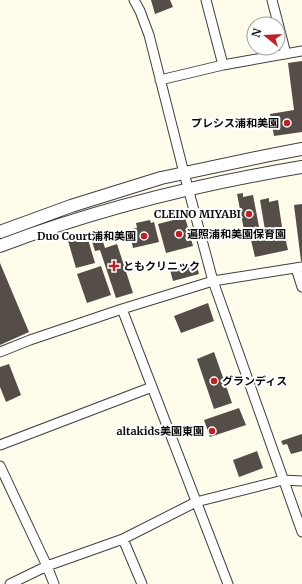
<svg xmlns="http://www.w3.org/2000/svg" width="302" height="584" viewBox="0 0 302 584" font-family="Merriweather,'Noto Sans JP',serif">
  <rect width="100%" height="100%" fill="#fffcec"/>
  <!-- building -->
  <path fill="#554e48" d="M 151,0 L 170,0 L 173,7 L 155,14 Z
    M 302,61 L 302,132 L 274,136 L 270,114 L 294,110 L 288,63 Z
    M 243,193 L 243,197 L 253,195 L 260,232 L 245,235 L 237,194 Z
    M 269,198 L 269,202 L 278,200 L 282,227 L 265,230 L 260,200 Z
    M 302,204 L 302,261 L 301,261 L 294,205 Z
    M 185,217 L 193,246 L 166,253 L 158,224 Z
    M 150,220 L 151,223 L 154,222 L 159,242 L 133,248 L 129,230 L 137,228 L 136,223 Z
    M 99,229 L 105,248 L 117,244 L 133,293 L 116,298 L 100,250 L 95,251 L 89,232 Z
    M 284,233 L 288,250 L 255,257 L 251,240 Z
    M 87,236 L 95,263 L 76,268 L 68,241 Z
    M 0,263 L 29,332 L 0,345 Z
    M 196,263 L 199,274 L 173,281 L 170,270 Z
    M 101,266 L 111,295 L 87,303 L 77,274 Z
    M 208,303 L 214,321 L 181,333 L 174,316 Z
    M 214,352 L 232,403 L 214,409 L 197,359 Z
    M 9,364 L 21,395 L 6,402 L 0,387 L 0,367 Z
    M 239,408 L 246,425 L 210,437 L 204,420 Z
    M 302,434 L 302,451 L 291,454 L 287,444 L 283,445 L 281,441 Z
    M 257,451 L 263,468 L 239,477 L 233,460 Z"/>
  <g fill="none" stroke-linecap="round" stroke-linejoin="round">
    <!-- minor casing -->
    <g stroke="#3f3f3f" stroke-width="11">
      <path id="minor" d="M 134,0 L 140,11 L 149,35 L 184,173 L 213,281 L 302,532
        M 206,0 L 223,65
        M 272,0 L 286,54
        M 160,80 L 223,65 L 302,51
        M 296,268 L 302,287
        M 122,309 L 228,584
        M 0,352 L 30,340 L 122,309 L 213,281 L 302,267
        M 0,445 L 152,387
        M 0,466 L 47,566 L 54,584
        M 123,539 L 142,584
        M 10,584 L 47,566 L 123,539 L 196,502 L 283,480 L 302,481"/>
    </g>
    <!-- tertiary casing -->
    <g stroke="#3f3f3f" stroke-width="14">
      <path id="tertiary" d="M 0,232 L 71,206 L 161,178 L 265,156 L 302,149
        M 0,246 C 97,209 200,184 302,167"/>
    </g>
    <!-- minor -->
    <use href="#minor" stroke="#fff" stroke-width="9"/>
    <!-- tertiary -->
    <use href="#tertiary" stroke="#fff" stroke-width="12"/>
  </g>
  <!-- markers -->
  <g fill="#c02023" stroke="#fff" stroke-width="1.5">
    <circle cx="287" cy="123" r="4"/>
    <circle cx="249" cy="214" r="4"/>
    <circle cx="179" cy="234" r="4"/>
    <circle cx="144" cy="236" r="4"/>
    <path d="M112 260h4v4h4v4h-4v4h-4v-4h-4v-4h4z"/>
    <circle cx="214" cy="381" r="4"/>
    <circle cx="212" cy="431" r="4"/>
  </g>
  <g text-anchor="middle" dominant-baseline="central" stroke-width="4" stroke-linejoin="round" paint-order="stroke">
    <!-- poi labels -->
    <g font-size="11" font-weight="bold" fill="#0c0c0c" stroke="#fff" text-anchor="end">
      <text x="279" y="123">プレシス浦和美園</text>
      <text x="241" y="214">CLEINO MIYABI</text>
      <text x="187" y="234" text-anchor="start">遍照浦和美園保育園</text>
      <text x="136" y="236">Duo Court浦和美園</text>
      <text x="123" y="266" text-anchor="start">ともクリニック</text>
      <text x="222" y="381" text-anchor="start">グランディス</text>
      <text x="204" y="431">altakids美園東園</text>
    </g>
  </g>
  <!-- north arrow -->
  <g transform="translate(266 36) rotate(288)"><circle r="19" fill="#ffffff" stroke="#9e9e9e"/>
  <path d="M0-3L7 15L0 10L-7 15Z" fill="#c02023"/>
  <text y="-6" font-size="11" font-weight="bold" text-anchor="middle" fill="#0c0c0c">N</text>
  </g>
</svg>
